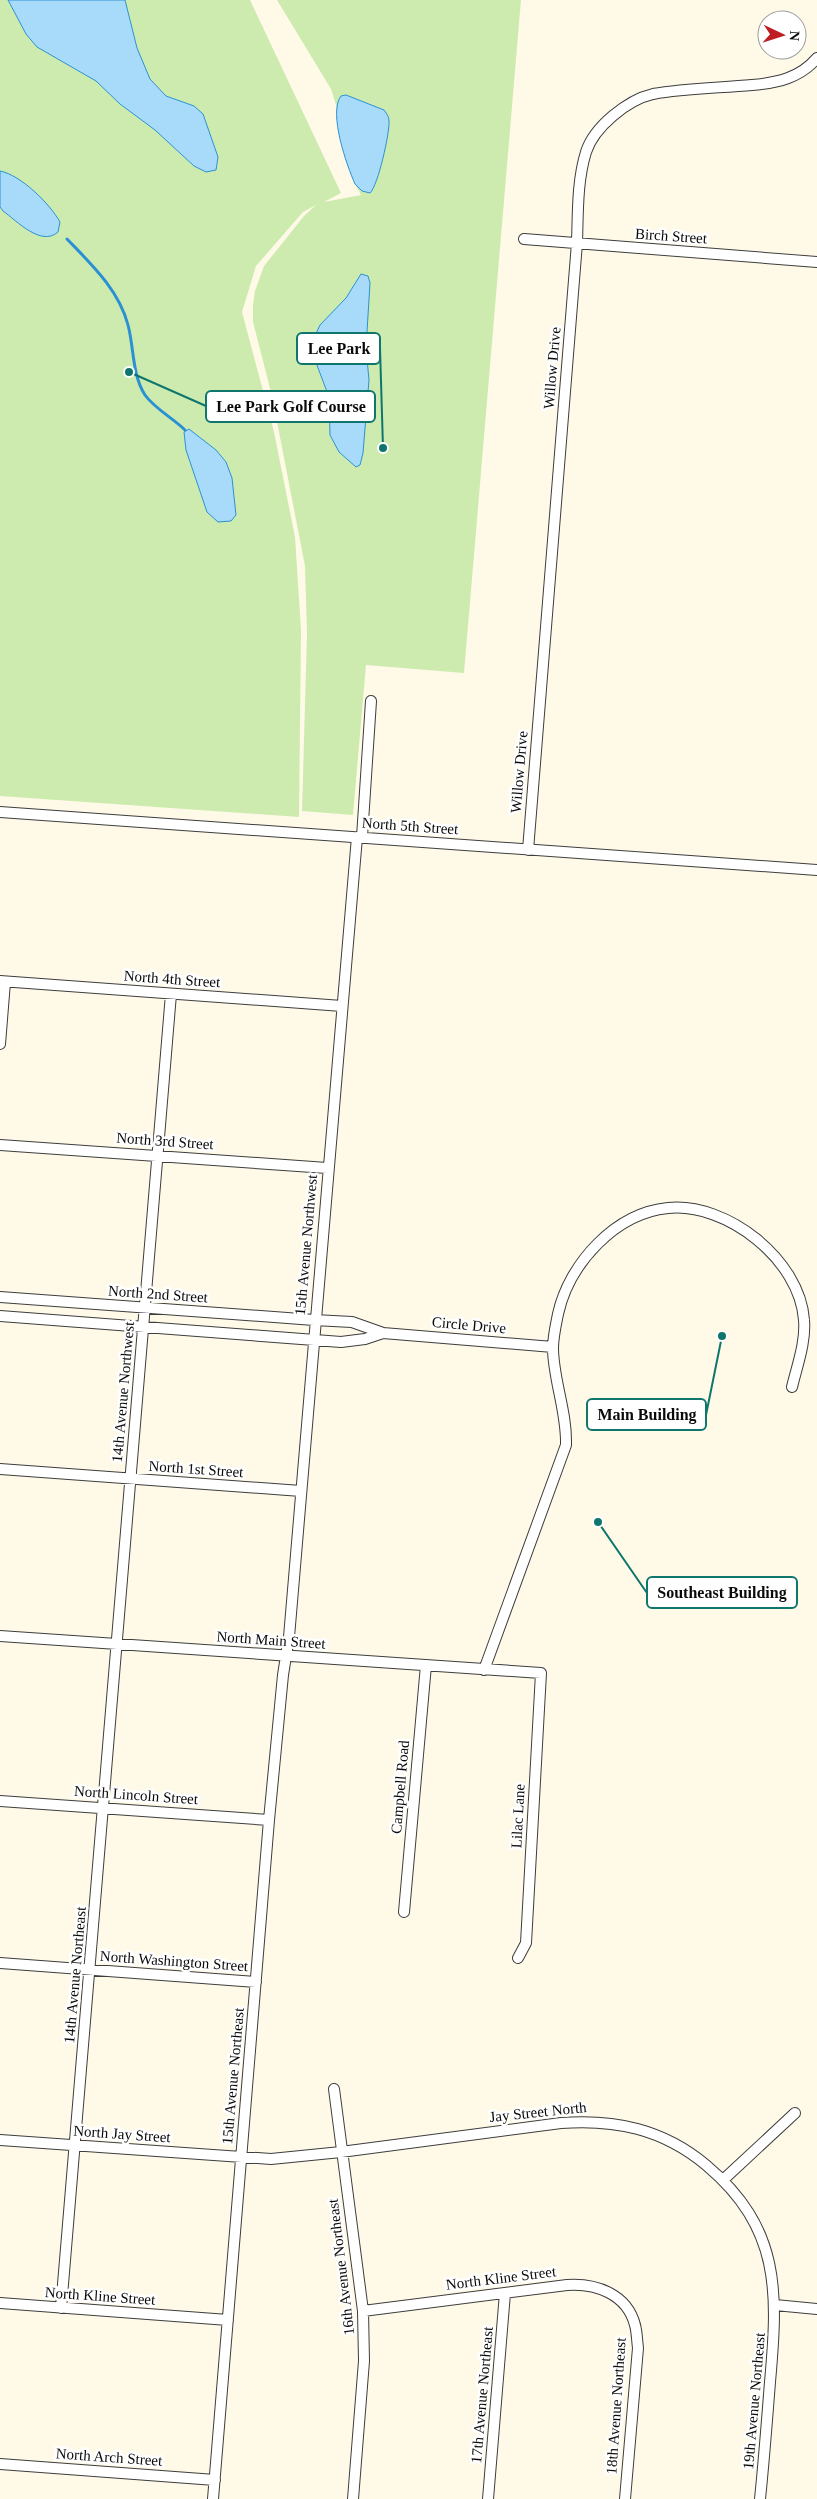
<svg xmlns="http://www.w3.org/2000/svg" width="817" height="2499" viewBox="0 0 817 2499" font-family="Georgia,serif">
  <rect width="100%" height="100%" fill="#fffae7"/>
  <!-- green -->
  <path fill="#ceebaf" d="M 0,0 L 250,0 L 341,193 L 324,202 L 361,195 L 355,184 L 362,189 L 331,89 L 277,0 L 521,0 L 464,673 L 366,665 L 353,815 L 302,811 L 307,633 L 305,566 L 272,396 L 253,322 L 253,305 L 255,291 L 264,266 L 304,216 L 316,205 L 303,212 L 256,266 L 242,312 L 274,432 L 295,537 L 301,630 L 299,817 L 0,796 Z"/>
  <!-- water -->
  <path fill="#a8dbfa" stroke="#2b91d4" d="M 8,0 L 125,0 L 137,48 L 150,79 L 166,96 L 194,106 L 203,114 L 218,157 L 216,170 L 206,172 L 194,166 L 155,130 L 120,104 L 96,81 L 37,47 L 26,34 Z
    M 346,95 L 384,110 C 387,114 389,117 389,121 C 390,132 378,186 370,193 L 362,191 L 355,184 C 347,166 328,113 341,96 Z
    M 0,171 C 21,175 50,204 60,222 L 58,232 C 41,247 17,221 3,211 L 0,207 Z
    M 361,274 L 368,276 L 370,283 L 366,348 L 369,380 L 363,453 L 360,465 L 356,467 L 339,452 L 330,435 L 329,397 L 315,360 L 312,342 L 320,325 L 346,298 Z
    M 189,429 L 216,450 L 226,462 L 232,478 L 236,515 L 231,521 L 218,522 L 207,512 L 186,450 L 184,432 Z"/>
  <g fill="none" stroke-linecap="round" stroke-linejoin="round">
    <!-- stream -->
    <path stroke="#2b91d4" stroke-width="3" d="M 67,239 C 91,264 119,290 128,325 C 134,347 132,375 145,395 C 155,409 173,418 185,430"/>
    <!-- minor casing -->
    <g stroke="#3d3d3d" stroke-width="12">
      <path id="minor" d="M 524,239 L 817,262
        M 0,812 L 817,870
        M 362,837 L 371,701
        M 528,850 L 577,243 C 578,213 577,181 586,152 C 594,127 627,100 653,94 C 685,88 720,88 752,85 C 777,83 800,78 817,58
        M 0,981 L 342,1006
        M 0,1044 L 5,982
        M 0,1145 L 327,1168
        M 0,1297 L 314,1320 L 352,1322 L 383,1333 L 553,1347
        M 0,1316 L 341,1342 L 365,1339 L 383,1333
        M 0,1469 L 301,1491
        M 0,1636 L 541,1673 L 526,1943 L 518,1958
        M 484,1670 L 566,1445 C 567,1411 553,1379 553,1348 C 553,1337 556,1324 558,1314 C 569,1264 615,1213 668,1208 C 727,1202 800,1260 804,1320 C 806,1342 797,1366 792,1387
        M 0,1801 L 269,1820
        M 404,1912 L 426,1665
        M 0,1963 L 256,1982
        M 334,2089 L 363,2311 L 364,2361 L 353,2499
        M 0,2140 L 271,2159 L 341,2152 L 561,2123 C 615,2119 663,2129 706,2165 C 781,2228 778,2292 770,2382 C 767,2421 764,2460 760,2499
        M 723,2180 L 795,2113
        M 0,2303 L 228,2320
        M 775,2305 L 817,2309
        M 61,2308 L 171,994
        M 363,2311 L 567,2285 C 596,2283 627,2294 635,2325 C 637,2332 637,2341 638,2348 L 625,2499
        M 0,2464 L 215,2480
        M 213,2499 L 269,1820 L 283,1675 L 289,1637 L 357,837
        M 488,2499 L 505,2293"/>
    </g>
    <!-- minor -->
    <use href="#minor" stroke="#fff" stroke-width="10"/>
  </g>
  <g text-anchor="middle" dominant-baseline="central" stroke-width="5" stroke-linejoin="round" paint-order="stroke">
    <!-- street labels -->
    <g font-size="15" fill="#0a0a0a" stroke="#fff">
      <text transform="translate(671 236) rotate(4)">Birch Street</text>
      <text transform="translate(552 368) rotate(-85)">Willow Drive</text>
      <text transform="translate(519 772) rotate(-85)">Willow Drive</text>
      <text transform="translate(410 826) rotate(4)">North 5th Street</text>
      <text transform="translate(172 979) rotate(4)">North 4th Street</text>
      <text transform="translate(165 1141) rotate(4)">North 3rd Street</text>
      <text transform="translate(306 1245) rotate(-85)">15th Avenue Northwest</text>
      <text transform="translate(158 1294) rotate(4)">North 2nd Street</text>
      <text transform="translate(469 1325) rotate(5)">Circle Drive</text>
      <text transform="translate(123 1392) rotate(-85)">14th Avenue Northwest</text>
      <text transform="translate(196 1469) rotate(4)">North 1st Street</text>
      <text transform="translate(271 1640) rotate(4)">North Main Street</text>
      <text transform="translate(400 1787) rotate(-85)">Campbell Road</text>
      <text transform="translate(136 1795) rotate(4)">North Lincoln Street</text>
      <text transform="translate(518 1816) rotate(-87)">Lilac Lane</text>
      <text transform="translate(174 1961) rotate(4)">North Washington Street</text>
      <text transform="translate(75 1975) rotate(-85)">14th Avenue Northeast</text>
      <text transform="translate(233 2076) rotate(-85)">15th Avenue Northeast</text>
      <text transform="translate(538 2112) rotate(-6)">Jay Street North</text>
      <text transform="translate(122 2134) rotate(4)">North Jay Street</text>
      <text transform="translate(341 2267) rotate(-97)">16th Avenue Northeast</text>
      <text transform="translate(501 2278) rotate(-7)">North Kline Street</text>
      <text transform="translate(100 2296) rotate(4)">North Kline Street</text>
      <text transform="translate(482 2395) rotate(-85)">17th Avenue Northeast</text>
      <text transform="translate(754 2401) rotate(-85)">19th Avenue Northeast</text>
      <text transform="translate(616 2406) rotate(-86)">18th Avenue Northeast</text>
      <text transform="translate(109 2457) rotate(4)">North Arch Street</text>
    </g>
  </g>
  <!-- callouts -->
  <path fill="none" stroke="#0f766e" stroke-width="2" d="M383 448L380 348M129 372L206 406M722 1336L706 1415M598 1522L647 1593"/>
  <g fill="#0f766e" stroke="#fff" stroke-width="2">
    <circle cx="383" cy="448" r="5"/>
    <circle cx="129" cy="372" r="5"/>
    <circle cx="722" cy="1336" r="5"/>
    <circle cx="598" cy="1522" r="5"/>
  </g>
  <g fill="#fff" stroke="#0f766e" stroke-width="2">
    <rect x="297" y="333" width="83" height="31" rx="5"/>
    <rect x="206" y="391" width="169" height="31" rx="5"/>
    <rect x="587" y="1399" width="119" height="31" rx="5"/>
    <rect x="647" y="1577" width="150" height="31" rx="5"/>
  </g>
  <g font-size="16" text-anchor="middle" font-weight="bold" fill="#0a0a0a">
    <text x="339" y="354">Lee Park</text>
    <text x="291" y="412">Lee Park Golf Course</text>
    <text x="647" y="1420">Main Building</text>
    <text x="722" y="1598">Southeast Building</text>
  </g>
  <!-- north arrow -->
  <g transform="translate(782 35) rotate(94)"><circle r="24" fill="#ffffff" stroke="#9d9d9d"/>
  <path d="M0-4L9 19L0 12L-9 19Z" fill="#c01c24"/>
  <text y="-8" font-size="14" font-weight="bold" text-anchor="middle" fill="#0a0a0a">N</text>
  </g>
</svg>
